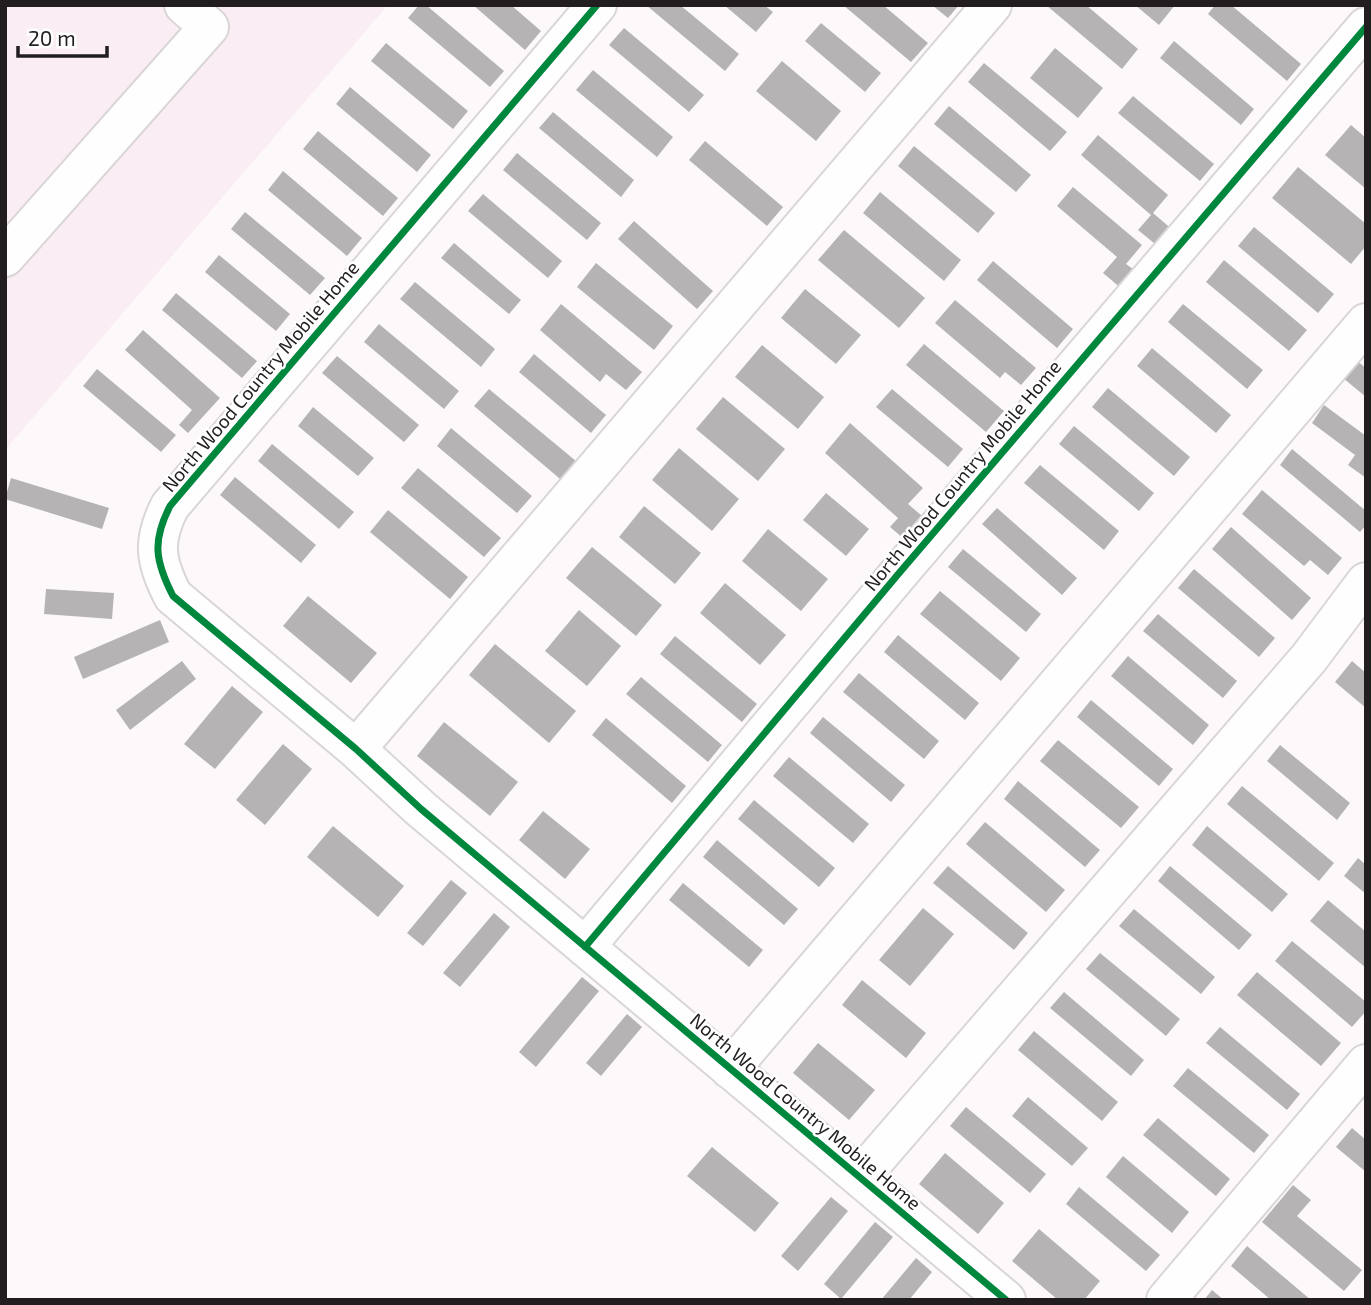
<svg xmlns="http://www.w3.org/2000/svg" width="1371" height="1305" viewBox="0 0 1371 1305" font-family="'Exo 2',sans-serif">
  <rect width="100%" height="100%" fill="#fdf9fb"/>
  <!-- built -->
  <path fill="#faedf4" d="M 5,5 L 388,5 L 5,450 Z"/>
  <!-- building -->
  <path fill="#b6b3b5" d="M 419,5 L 426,5 L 504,71 L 490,87 L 408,18 Z
    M 473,5 L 511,5 L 541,31 L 525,50 Z
    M 646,5 L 680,5 L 739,54 L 725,71 Z
    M 724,5 L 764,5 L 773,12 L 756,32 Z
    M 843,5 L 883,5 L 928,43 L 911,62 Z
    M 932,5 L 959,5 L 948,18 Z
    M 1046,5 L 1086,5 L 1138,49 L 1122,69 Z
    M 1135,5 L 1175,5 L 1159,25 Z
    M 1215,5 L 1231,5 L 1301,64 L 1287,81 L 1208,14 Z
    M 821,23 L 881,73 L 865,92 L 805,41 Z
    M 624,28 L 704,95 L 689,112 L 609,45 Z
    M 1174,41 L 1254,109 L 1241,125 L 1160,58 Z
    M 386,43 L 468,111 L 453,129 L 371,61 Z
    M 1055,48 L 1103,88 L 1078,118 L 1030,78 Z
    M 782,61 L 841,111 L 816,141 L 756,91 Z
    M 984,63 L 1067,132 L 1050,151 L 968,82 Z
    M 593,70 L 673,137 L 657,157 L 576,90 Z
    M 350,87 L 431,155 L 417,172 L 336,104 Z
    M 1133,96 L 1214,164 L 1200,181 L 1118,113 Z
    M 949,106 L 1031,175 L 1016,192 L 934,124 Z
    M 553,112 L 634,180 L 621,197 L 539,128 Z
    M 1351,125 L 1366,138 L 1366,189 L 1325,155 Z
    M 318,131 L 398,198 L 383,216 L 303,149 Z
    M 1098,135 L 1168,195 L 1153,213 L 1174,231 L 1160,248 L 1138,230 L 1151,215 L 1081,155 Z
    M 705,141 L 783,207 L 767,226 L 689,160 Z
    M 914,146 L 995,213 L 978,233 L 898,166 Z
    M 517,153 L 601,223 L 587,240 L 503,170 Z
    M 1298,167 L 1366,224 L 1366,246 L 1351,264 L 1272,198 Z
    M 283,171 L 362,238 L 347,256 L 268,190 Z
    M 1073,187 L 1142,245 L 1126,264 L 1137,272 L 1122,289 L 1103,273 L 1117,257 L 1057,206 Z
    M 880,192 L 961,260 L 944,281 L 863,213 Z
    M 483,194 L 562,261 L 548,278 L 468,211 Z
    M 245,212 L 325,278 L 310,295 L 231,229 Z
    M 634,221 L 713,291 L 697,309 L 618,239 Z
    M 1254,227 L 1334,294 L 1318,313 L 1238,246 Z
    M 844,230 L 925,298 L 899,328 L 818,260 Z
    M 454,243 L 521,300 L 509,314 L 441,258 Z
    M 219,255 L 290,314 L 276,331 L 205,272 Z
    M 1224,260 L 1307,330 L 1289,351 L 1206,282 Z
    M 993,261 L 1073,329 L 1057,348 L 977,280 Z
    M 596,263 L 673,326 L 654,350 L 577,287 Z
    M 415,282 L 495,349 L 481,367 L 400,299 Z
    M 805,289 L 861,335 L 836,364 L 781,318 Z
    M 176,293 L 257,361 L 242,378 L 162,310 Z
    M 955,300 L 1036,368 L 1021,385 L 1005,372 L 1000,378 L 935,323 Z
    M 561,304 L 642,372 L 626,390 L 606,374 L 600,382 L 540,330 Z
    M 1183,304 L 1263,370 L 1247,389 L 1168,322 Z
    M 379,324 L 459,391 L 444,409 L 364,342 Z
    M 143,330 L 220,398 L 188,433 L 179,425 L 192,410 L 125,350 Z
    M 924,344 L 1004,411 L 986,432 L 906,365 Z
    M 762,345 L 824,397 L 798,429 L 735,377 Z
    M 1152,348 L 1231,415 L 1216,433 L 1137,366 Z
    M 534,354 L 606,415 L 591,433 L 519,372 Z
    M 337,356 L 419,425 L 404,442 L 322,373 Z
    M 1357,361 L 1366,368 L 1366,397 L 1343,378 Z
    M 97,369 L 176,435 L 161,452 L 83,386 Z
    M 1108,388 L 1190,457 L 1174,476 L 1092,407 Z
    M 489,389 L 582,466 L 566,484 L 474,406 Z
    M 892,389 L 963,449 L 948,467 L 876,407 Z
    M 723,397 L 785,449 L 758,481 L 696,429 Z
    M 1324,405 L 1366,436 L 1366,478 L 1348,465 L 1355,455 L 1312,423 Z
    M 313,407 L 374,458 L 358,476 L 298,426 Z
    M 850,423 L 923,488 L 908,504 L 928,521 L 909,543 L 890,527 L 898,518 L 825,453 Z
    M 1074,426 L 1154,493 L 1139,511 L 1059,444 Z
    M 451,428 L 532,496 L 517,513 L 437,446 Z
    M 272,444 L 354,512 L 339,529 L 258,461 Z
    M 679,448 L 739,499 L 712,531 L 652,480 Z
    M 1292,449 L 1366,511 L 1366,525 L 1360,532 L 1280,465 Z
    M 1040,465 L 1119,531 L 1104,550 L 1024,483 Z
    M 418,468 L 501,538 L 484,557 L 401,488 Z
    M 235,477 L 316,545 L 301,563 L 220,495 Z
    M 11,478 L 109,508 L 102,529 L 5,499 Z
    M 1262,490 L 1342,558 L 1328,575 L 1310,560 L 1304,566 L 1242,514 Z
    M 826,493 L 869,529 L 846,556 L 803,520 Z
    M 644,506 L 701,553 L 675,584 L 619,537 Z
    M 997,508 L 1077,578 L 1062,595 L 982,524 Z
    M 388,510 L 468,577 L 450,599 L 370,532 Z
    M 1231,527 L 1311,598 L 1292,620 L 1212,549 Z
    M 768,529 L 828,579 L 801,611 L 742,561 Z
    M 592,547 L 662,605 L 636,636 L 566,578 Z
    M 963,549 L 1041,614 L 1026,632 L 948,567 Z
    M 1194,569 L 1275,638 L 1259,657 L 1178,588 Z
    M 725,583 L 786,635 L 760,665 L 700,613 Z
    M 46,589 L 114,593 L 112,619 L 44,614 Z
    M 940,591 L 1020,658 L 1001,681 L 920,614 Z
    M 308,596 L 377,653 L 351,683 L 283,626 Z
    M 579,610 L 621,646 L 587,686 L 545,651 Z
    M 1158,614 L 1237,681 L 1223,698 L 1143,631 Z
    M 160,620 L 169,642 L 83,679 L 74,657 Z
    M 898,635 L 979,703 L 965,720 L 884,652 Z
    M 675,636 L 757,704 L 742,722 L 660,654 Z
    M 495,644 L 576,711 L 549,743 L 469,675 Z
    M 1128,656 L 1209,725 L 1193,745 L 1111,676 Z
    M 182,661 L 196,679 L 130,730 L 116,710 Z
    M 1352,661 L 1366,673 L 1366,708 L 1335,682 Z
    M 859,673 L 939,741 L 924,759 L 843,692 Z
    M 641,677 L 722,745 L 708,762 L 626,694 Z
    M 232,686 L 263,712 L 215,769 L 184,744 Z
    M 1091,700 L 1173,769 L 1159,786 L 1077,717 Z
    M 823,717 L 905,785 L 891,802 L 810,733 Z
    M 606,718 L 686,786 L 672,803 L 592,735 Z
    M 444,722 L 518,782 L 490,816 L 417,756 Z
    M 1058,740 L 1139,807 L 1121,828 L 1040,761 Z
    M 283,744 L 312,769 L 265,825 L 236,800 Z
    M 1280,745 L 1350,803 L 1337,820 L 1267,761 Z
    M 789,757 L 869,824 L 853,843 L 773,776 Z
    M 1018,781 L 1100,850 L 1085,867 L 1004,799 Z
    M 1242,786 L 1334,863 L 1319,881 L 1227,804 Z
    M 754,800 L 835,868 L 819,887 L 738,819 Z
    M 543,811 L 590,849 L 565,879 L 519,840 Z
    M 985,822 L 1065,890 L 1046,912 L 966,844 Z
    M 333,826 L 404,886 L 378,917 L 307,857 Z
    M 1207,826 L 1288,894 L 1272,912 L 1192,845 Z
    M 717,840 L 798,909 L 784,925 L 703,857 Z
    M 1358,858 L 1366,865 L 1366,894 L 1344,876 Z
    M 948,866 L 1028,933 L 1014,950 L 933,883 Z
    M 1170,866 L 1252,935 L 1239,950 L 1158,881 Z
    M 451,880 L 467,893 L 423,946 L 407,933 Z
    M 683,883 L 763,950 L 749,967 L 669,900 Z
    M 1328,900 L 1366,932 L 1366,968 L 1310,921 Z
    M 923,908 L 954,934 L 910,986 L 879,960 Z
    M 1134,909 L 1215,977 L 1201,994 L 1119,926 Z
    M 494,913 L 510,927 L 460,987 L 443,973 Z
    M 1292,941 L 1366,1002 L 1366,1011 L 1352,1027 L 1275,961 Z
    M 1100,953 L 1180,1019 L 1166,1036 L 1086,969 Z
    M 1257,972 L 1341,1043 L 1321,1066 L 1237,995 Z
    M 582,977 L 599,991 L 536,1067 L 519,1052 Z
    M 862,980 L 926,1033 L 906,1058 L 842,1005 Z
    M 1064,992 L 1144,1060 L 1131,1076 L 1050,1008 Z
    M 627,1014 L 642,1027 L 601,1076 L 586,1063 Z
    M 1220,1027 L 1300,1094 L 1287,1110 L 1206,1043 Z
    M 1034,1031 L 1118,1102 L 1102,1121 L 1018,1050 Z
    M 818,1043 L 875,1090 L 849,1120 L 793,1073 Z
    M 1188,1068 L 1269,1135 L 1254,1153 L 1173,1086 Z
    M 1028,1097 L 1088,1148 L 1072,1166 L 1012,1116 Z
    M 966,1107 L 1046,1174 L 1030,1193 L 950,1126 Z
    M 1158,1118 L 1230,1179 L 1216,1196 L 1143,1135 Z
    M 1352,1128 L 1366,1140 L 1366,1172 L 1336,1147 Z
    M 712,1147 L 779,1203 L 755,1232 L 687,1176 Z
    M 945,1153 L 1004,1203 L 978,1234 L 919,1184 Z
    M 1123,1156 L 1189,1212 L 1172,1233 L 1106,1177 Z
    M 1293,1185 L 1311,1200 L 1297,1216 L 1362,1270 L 1344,1291 L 1262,1222 Z
    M 1079,1187 L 1160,1255 L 1146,1271 L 1066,1204 Z
    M 831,1197 L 848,1211 L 798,1271 L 781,1256 Z
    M 875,1222 L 893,1237 L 841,1299 L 824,1284 Z
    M 1039,1229 L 1100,1281 L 1084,1300 L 1058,1300 L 1012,1261 Z
    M 1247,1246 L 1311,1300 L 1271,1300 L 1231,1266 Z
    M 916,1258 L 932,1272 L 909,1300 L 881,1300 Z
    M 1212,1290 L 1224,1300 L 1204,1300 Z"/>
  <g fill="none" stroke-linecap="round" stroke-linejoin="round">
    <!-- minor casing -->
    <g stroke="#dad6d8" stroke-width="42">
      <path id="minor" d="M 597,5 L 170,506 C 152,541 155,561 173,596 L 356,749 L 421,809 L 1006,1300
        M 5,257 L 209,27 L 184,5
        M 356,749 L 992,5
        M 585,947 L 900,572 L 1366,27
        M 730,1069 L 1366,323
        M 860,1177 L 1309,658 L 1366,582
        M 1166,1300 L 1366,1064"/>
    </g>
    <!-- minor -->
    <use href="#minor" stroke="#fffefe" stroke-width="38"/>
    <!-- cycleway casing -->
    <g stroke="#fff" stroke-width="11">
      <path id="cycleway" d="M 597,5 L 170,506 C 152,541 155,561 173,596 L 356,749 L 421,809 L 1006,1300
        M 585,947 L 900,572 L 1366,27"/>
    </g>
    <!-- cycleway -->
    <use href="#cycleway" stroke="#00873e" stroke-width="7"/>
  </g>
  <g text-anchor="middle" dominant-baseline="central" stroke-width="5" stroke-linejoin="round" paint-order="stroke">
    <!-- street labels -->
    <g font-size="19" fill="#221e20" stroke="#fff">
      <text transform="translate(260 376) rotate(-50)">North Wood Country Mobile Home</text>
      <text transform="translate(962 475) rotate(-50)">North Wood Country Mobile Home</text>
      <text transform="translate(806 1111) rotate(40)">North Wood Country Mobile Home</text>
    </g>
  </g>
  <!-- border -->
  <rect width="1371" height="1305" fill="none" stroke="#221e20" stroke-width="14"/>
  <!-- scale -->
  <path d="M18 46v10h89v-10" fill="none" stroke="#221e20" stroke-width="3.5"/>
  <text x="28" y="46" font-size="21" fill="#221e20" stroke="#ffffff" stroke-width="5" paint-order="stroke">20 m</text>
</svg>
